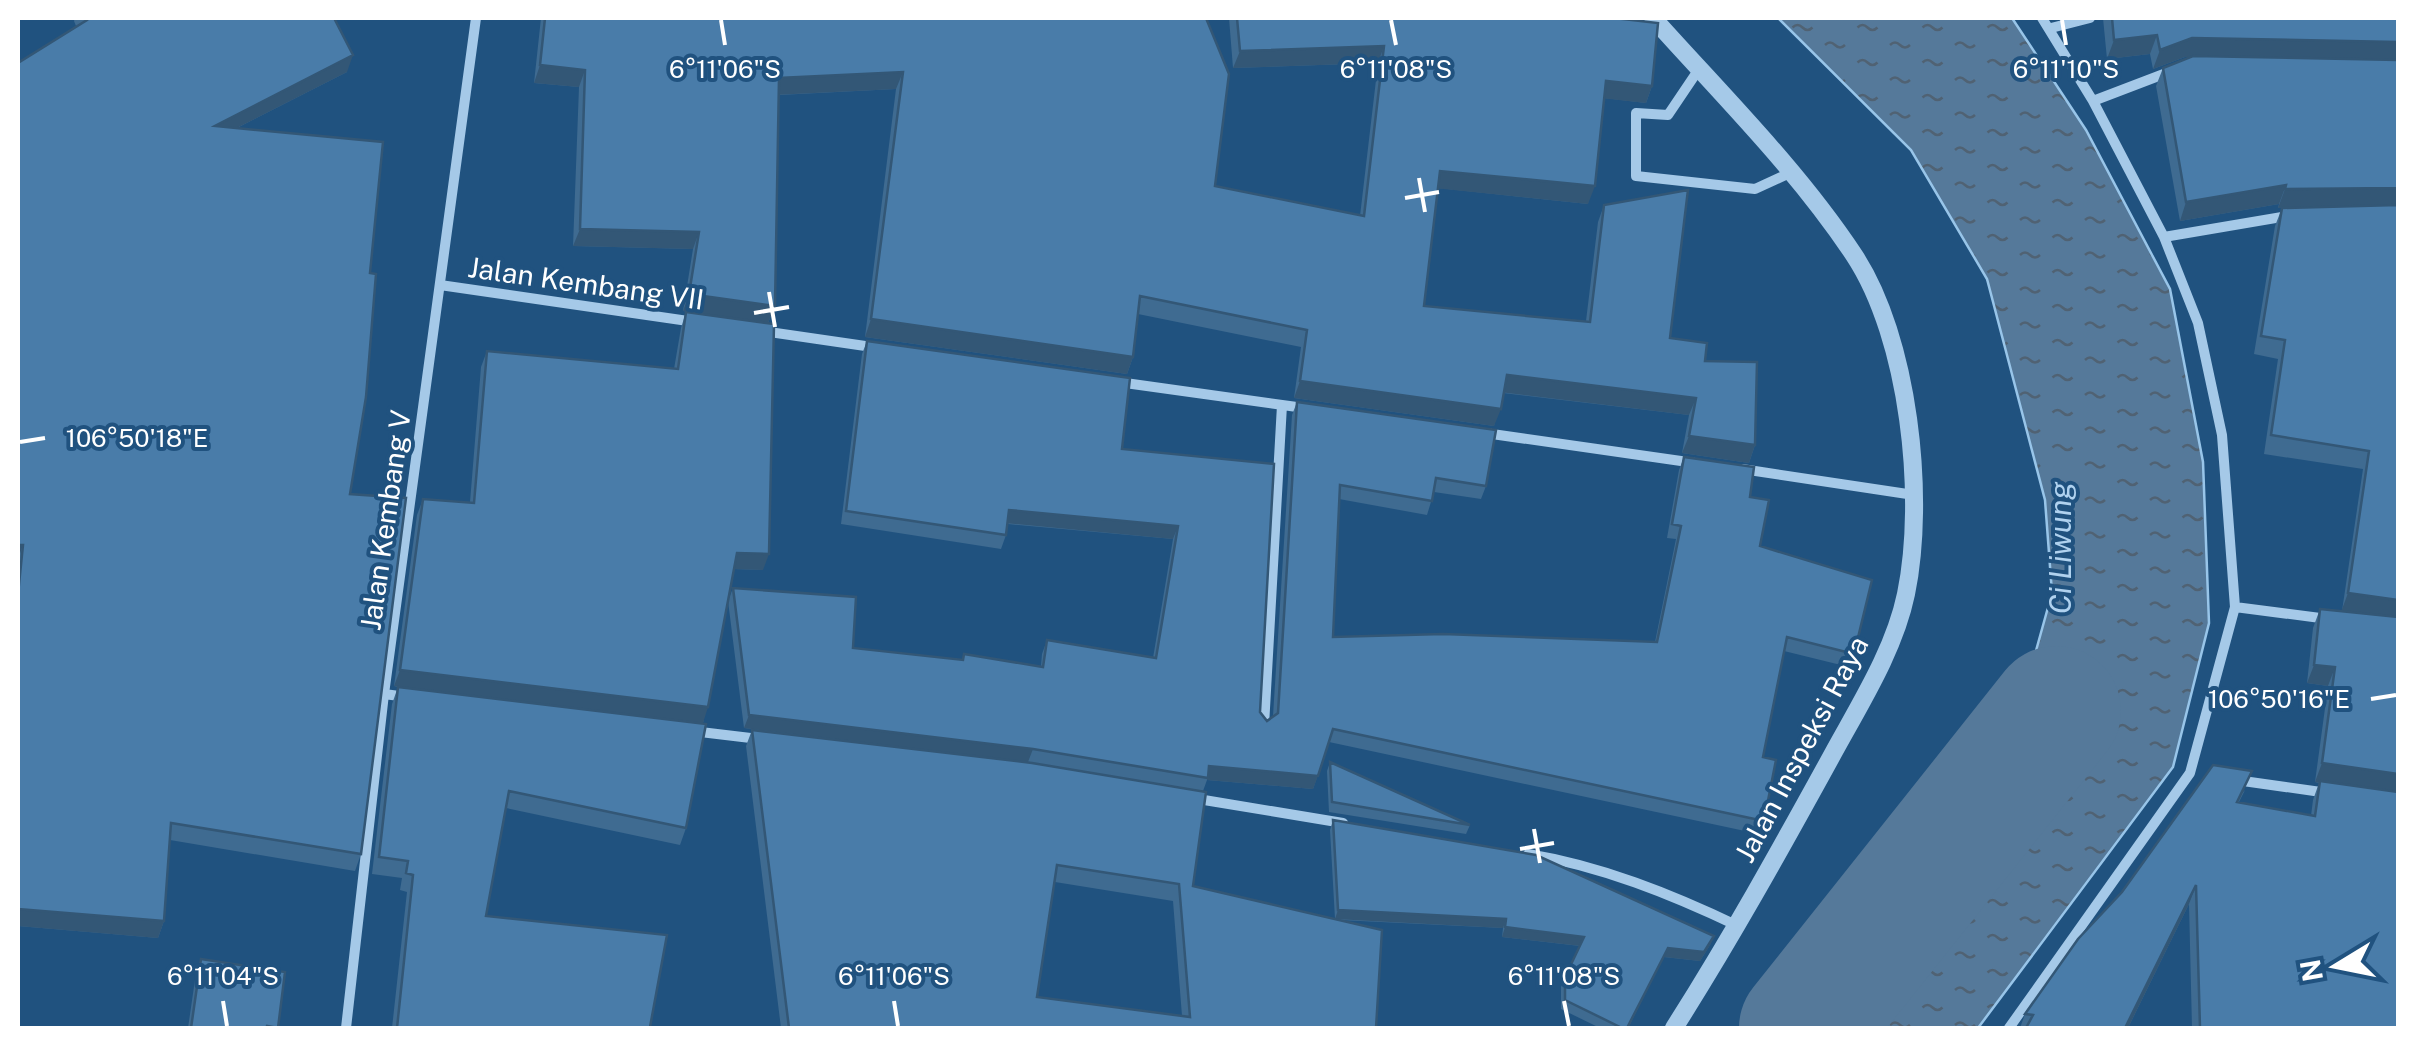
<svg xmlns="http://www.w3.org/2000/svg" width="2416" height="1046" viewBox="0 0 2416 1046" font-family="'Public Sans',sans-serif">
  <defs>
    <pattern id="water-ripples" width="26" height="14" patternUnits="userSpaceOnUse" patternTransform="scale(2.5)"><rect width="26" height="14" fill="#55799a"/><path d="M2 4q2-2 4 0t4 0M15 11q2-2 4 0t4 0" fill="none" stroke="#506273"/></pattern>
  </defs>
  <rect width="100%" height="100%" fill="#20527f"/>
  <!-- water -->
  <path fill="url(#water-ripples)" stroke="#98c5e9" stroke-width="2.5" d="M 1778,18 L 2012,18 L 2086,130 L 2170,289 L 2203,462 L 2209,623 L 2173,767 L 1978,1028 L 1782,1028 L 1807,995 L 1935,864 L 2001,777 L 2052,593 L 2045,500 L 1987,279 L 1911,150 Z"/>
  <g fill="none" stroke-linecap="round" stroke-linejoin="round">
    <!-- river -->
    <path stroke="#55799a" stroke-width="130" d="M 1804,1028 L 2056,711"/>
    <!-- minor -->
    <path stroke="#a5c9e8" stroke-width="10" d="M 2051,28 L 2090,18
      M 1699,69 L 1668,115 L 1636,113 L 1636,176 L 1755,189 L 1792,172
      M 2093,101 L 2169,72
      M 2164,237 L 2288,216
      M 440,285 L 695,322
      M 762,331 L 879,348
      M 1118,382 L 1304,408
      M 1485,433 L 1695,463
      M 1742,469 L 1914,495
      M 2235,607 L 2328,619
      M 384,694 L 407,697
      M 1264,726 L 1282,405
      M 692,731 L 759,739
      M 2236,780 L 2328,793
      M 1192,798 L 1343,823
      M 1528,854 C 1601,866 1671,894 1738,926
      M 346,1028 L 384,694 L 476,18
      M 2009,1028 L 2190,773 L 2235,607 L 2222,435 L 2198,323 L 2164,237 L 2093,101 L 2042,18"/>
    <!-- tertiary -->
    <path stroke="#a5c9e8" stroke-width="18" d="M 1653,18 C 1721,94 1797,169 1854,255 C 1909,338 1926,497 1906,594 C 1894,652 1858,707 1830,759 C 1780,850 1730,940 1674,1028"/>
  </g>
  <!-- wall -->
  <path fill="#3f6b91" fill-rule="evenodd" d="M 75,18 L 334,18 L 347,72 L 237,128 L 350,494 L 361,854 L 355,871 L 170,840 L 164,921 L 158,938 L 18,926 L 18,63 L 76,26 L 74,21 Z
    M 541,18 L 1206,18 L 1215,186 L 1360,216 L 1378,63 L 1233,68 L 1229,18 L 1614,18 L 1652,86 L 1646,103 L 1604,98 L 1588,204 L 1438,188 L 1424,306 L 1586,321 L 1598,222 L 1604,205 L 1670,338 L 1705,361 L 1755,445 L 1749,463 L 1682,453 L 1689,415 L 1503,393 L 1494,426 L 1294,398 L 1301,347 L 1138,314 L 1133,357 L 1127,374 L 865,337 L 896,89 L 779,95 L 775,306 L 768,323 L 683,311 L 693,249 L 573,246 L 579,87 L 534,83 Z
    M 2103,18 L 2398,18 L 2398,1028 L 2192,1028 L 2189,904 L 2128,1028 L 2020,1028 L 2025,1014 L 2245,790 L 2239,802 L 2311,816 L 2313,800 L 2319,783 L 2315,782 L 2328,686 L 2307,683 L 2313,628 L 2320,609 L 2342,611 L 2363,469 L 2264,454 L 2278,359 L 2254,354 L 2275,226 L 2282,208 L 2278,208 L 2279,204 L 2180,221 L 2156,86 L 2163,68 L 2190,57 L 2185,57 L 2153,69 L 2150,54 L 2107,59 Z
    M 686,312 L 763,570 L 734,569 L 703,723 L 686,828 L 680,845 L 506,808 L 486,916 L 650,1027 L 670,1028 L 392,1028 L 407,892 L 400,890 L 402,878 L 372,874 L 392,704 L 398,687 L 394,686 L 417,515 L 423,499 L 470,502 L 481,367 L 487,351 L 674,369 L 681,328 Z
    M 867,341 L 1122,449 L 1274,464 L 1260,712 L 1267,721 L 1273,716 L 1292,415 L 1297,402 L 1486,486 L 1481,499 L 1434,492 L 1427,515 L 1339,499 L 1333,637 L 1655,642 L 1676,539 L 1667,538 L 1679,470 L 1684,457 L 1750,497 L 1760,546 L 1854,654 L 1849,667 L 1784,651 L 1763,757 L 1764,821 L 1759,834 L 1329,742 L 1313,789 L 1207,780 L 1203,791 L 1028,762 L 744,728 L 728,601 L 733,588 L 853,648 L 962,660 L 964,654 L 1041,666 L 1042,654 L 1047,640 L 1153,658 L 1173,539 L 1008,524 L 1006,535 L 1001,549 L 841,524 L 862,354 Z
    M 752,730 L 1193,886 L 1335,919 L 1330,830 L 1333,820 L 1714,936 L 1710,945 L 1700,961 L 1664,957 L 1628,1028 L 1600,1028 L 1561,1009 L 1561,987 L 1580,946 L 1502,937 L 1503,928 L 1340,920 L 1376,1028 L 781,1028 L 746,746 ZM 1055,882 L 1173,901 L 1182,1016 L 1037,997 Z
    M 1330,762 L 1470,825 L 1466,834 L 1329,812 L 1327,771 Z
    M 201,959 L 285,972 L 278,1028 L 188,1028 L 196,973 Z"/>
  <!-- shaded-wall -->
  <path fill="#335776" d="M 2157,35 L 2150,54 L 2107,59 L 2114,40 Z
    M 2192,38 L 2398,42 L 2398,61 L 2185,57 L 2153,69 L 2160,50 Z
    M 1384,46 L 1378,63 L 1233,68 L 1240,51 Z
    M 353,55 L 347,72 L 209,142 L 215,126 Z
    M 540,65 L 585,70 L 579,87 L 534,83 Z
    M 903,72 L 896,89 L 773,95 L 779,78 Z
    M 1606,81 L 1652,86 L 1646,103 L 1600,98 Z
    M 1440,171 L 1595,186 L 1588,204 L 1434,188 Z
    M 2286,185 L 2279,204 L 2180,221 L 2186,202 Z
    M 2398,188 L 2398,206 L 2278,208 L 2285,189 Z
    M 580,229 L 699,232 L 693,249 L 573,246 Z
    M 689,294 L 775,306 L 768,323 L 683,311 Z
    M 871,319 L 1133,357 L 1127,374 L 865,337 Z
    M 1507,375 L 1696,398 L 1689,415 L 1500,392 Z
    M 1300,381 L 1501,409 L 1494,426 L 1294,398 Z
    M 1689,436 L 1755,445 L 1749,463 L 1682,453 Z
    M 1009,510 L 1178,526 L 1173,539 L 1005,523 Z
    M 18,545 L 23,545 L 18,559 Z
    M 737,553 L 769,554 L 763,570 L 731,569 Z
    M 2348,593 L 2398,600 L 2398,619 L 2341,612 Z
    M 2314,665 L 2335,667 L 2328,686 L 2307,683 Z
    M 400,670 L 708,707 L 703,723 L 394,686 Z
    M 749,715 L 1033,749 L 1028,762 L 744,728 Z
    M 2322,763 L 2398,774 L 2398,794 L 2315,782 Z
    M 1209,766 L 1318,776 L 1313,789 L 1207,780 Z
    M 2196,885 L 2189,904 L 2128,1028 L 2125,1028 Z
    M 18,909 L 164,921 L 158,938 L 18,926 Z
    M 1338,910 L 1506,919 L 1503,928 L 1335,919 Z
    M 1505,927 L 1584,937 L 1581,946 L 1502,937 Z
    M 1714,936 L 1710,945 L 1700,961 L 1664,957 L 1627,1028 L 1668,948 Z"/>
  <!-- building -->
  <path fill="#497ca9" stroke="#335776" stroke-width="2.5" fill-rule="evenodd" d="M 86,18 L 334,18 L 353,55 L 215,126 L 383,142 L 370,273 L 376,274 L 366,397 L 350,494 L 406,498 L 361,854 L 171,823 L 164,921 L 18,909 L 18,594 L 23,545 L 18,545 L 18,63 L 87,20 Z
    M 545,18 L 1206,18 L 1229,74 L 1215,186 L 1364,216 L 1384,46 L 1240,51 L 1237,18 L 1614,18 L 1658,23 L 1652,86 L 1606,81 L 1595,186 L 1440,171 L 1424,306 L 1590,322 L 1604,205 L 1688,190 L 1670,338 L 1707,343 L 1705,361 L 1757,362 L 1755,445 L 1689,436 L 1696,398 L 1507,375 L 1501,409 L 1300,381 L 1307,330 L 1140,296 L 1133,357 L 871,319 L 903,72 L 779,78 L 775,306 L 689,294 L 699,232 L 580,229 L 585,70 L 540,65 Z
    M 2112,18 L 2398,18 L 2398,42 L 2192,38 L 2160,50 L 2157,35 L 2114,40 Z
    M 2193,56 L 2398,60 L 2398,188 L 2285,189 L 2286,185 L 2186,202 L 2163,68 Z
    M 2398,205 L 2398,600 L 2348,593 L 2369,451 L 2271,435 L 2285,340 L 2261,336 L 2282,208 Z
    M 686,312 L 774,324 L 769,554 L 737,553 L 708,707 L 400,670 L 423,499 L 474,503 L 487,351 L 678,369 Z
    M 867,341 L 1130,378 L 1122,449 L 1274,464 L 1260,712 L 1267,721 L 1278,713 L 1297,402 L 1496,430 L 1486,486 L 1436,478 L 1432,501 L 1340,485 L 1333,637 L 1443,634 L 1657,642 L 1681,526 L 1672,524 L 1684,457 L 1754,467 L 1750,497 L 1769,500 L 1760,546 L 1872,580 L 1854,654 L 1787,637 L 1763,757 L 1776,760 L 1764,821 L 1333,729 L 1318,776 L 1209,766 L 1208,778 L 1033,749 L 749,715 L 733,588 L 856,597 L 853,648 L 963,660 L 964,654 L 1043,667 L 1047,640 L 1156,658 L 1178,526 L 1009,510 L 1006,535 L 846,511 Z
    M 2320,609 L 2398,617 L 2398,774 L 2322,763 L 2335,667 L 2314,665 Z
    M 398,687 L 706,724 L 686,828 L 509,791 L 486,916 L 667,935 L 650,1027 L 670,1028 L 397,1028 L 413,875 L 406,873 L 408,861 L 379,857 Z
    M 752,730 L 1032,763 L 1206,792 L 1193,886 L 1382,930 L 1376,1028 L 789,1028 ZM 1057,865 L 1179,884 L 1190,1017 L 1037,997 Z
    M 1330,762 L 1470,825 L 1332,802 Z
    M 2213,765 L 2252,771 L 2237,802 L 2315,816 L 2320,781 L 2398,792 L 2398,1028 L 2200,1028 L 2196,885 L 2125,1028 L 2026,1028 L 2033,1015 L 2025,1014 L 2078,939 L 2122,892 Z
    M 1333,820 L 1536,855 L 1714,936 L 1704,952 L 1668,948 L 1627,1028 L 1622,1028 L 1565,1000 L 1565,977 L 1584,937 L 1505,927 L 1506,919 L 1338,910 Z
    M 201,959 L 285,972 L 278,1028 L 267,1026 L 266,1028 L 191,1028 Z"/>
  <!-- ticks -->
  <path fill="none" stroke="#fff" stroke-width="4" d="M 721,20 L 725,45M 1391,20 L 1396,45M 2062,20 L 2066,45M 1419,178 L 1425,212M 1405,198 L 1439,192M 769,292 L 775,327M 754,313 L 789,307M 20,442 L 45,438M 2371,699 L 2396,695M 1534,829 L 1540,863M 1520,849 L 1554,843M 223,1001 L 227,1026M 894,1001 L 898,1026M 1564,1001 L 1569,1026"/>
  <g text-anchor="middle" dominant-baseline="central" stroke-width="8" stroke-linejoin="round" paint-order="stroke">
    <!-- street labels -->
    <g font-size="28" fill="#fff" stroke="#20527f">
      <text transform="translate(586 283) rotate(8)">Jalan Kembang VII</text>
      <text transform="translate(385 520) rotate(-82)">Jalan Kembang V</text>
      <text transform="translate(1801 749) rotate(-62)">Jalan Inspeksi Raya</text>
    </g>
    <!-- water labels -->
    <g font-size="30" font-style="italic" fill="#b0d2ef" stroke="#20527f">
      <text transform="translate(2060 548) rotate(-90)">Ci Liwung</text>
    </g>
  </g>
  <g font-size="25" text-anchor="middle" fill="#fff" stroke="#20527f" stroke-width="8" stroke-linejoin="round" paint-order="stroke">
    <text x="725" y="78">6°11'06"S</text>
    <text x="1396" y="78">6°11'08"S</text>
    <text x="2066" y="78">6°11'10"S</text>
    <text x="137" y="447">106°50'18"E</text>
    <text x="2279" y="708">106°50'16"E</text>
    <text x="223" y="985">6°11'04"S</text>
    <text x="894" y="985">6°11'06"S</text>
    <text x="1564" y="985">6°11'08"S</text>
  </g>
  <!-- border -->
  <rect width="2416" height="1046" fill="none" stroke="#ffffff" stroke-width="40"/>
  <!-- north arrow -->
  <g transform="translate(2336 966) rotate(260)" stroke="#20527f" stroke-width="8" paint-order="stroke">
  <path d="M0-8L18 38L0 25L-18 38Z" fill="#ffffff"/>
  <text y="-15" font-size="28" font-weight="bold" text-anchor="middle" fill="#ffffff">N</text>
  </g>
</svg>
